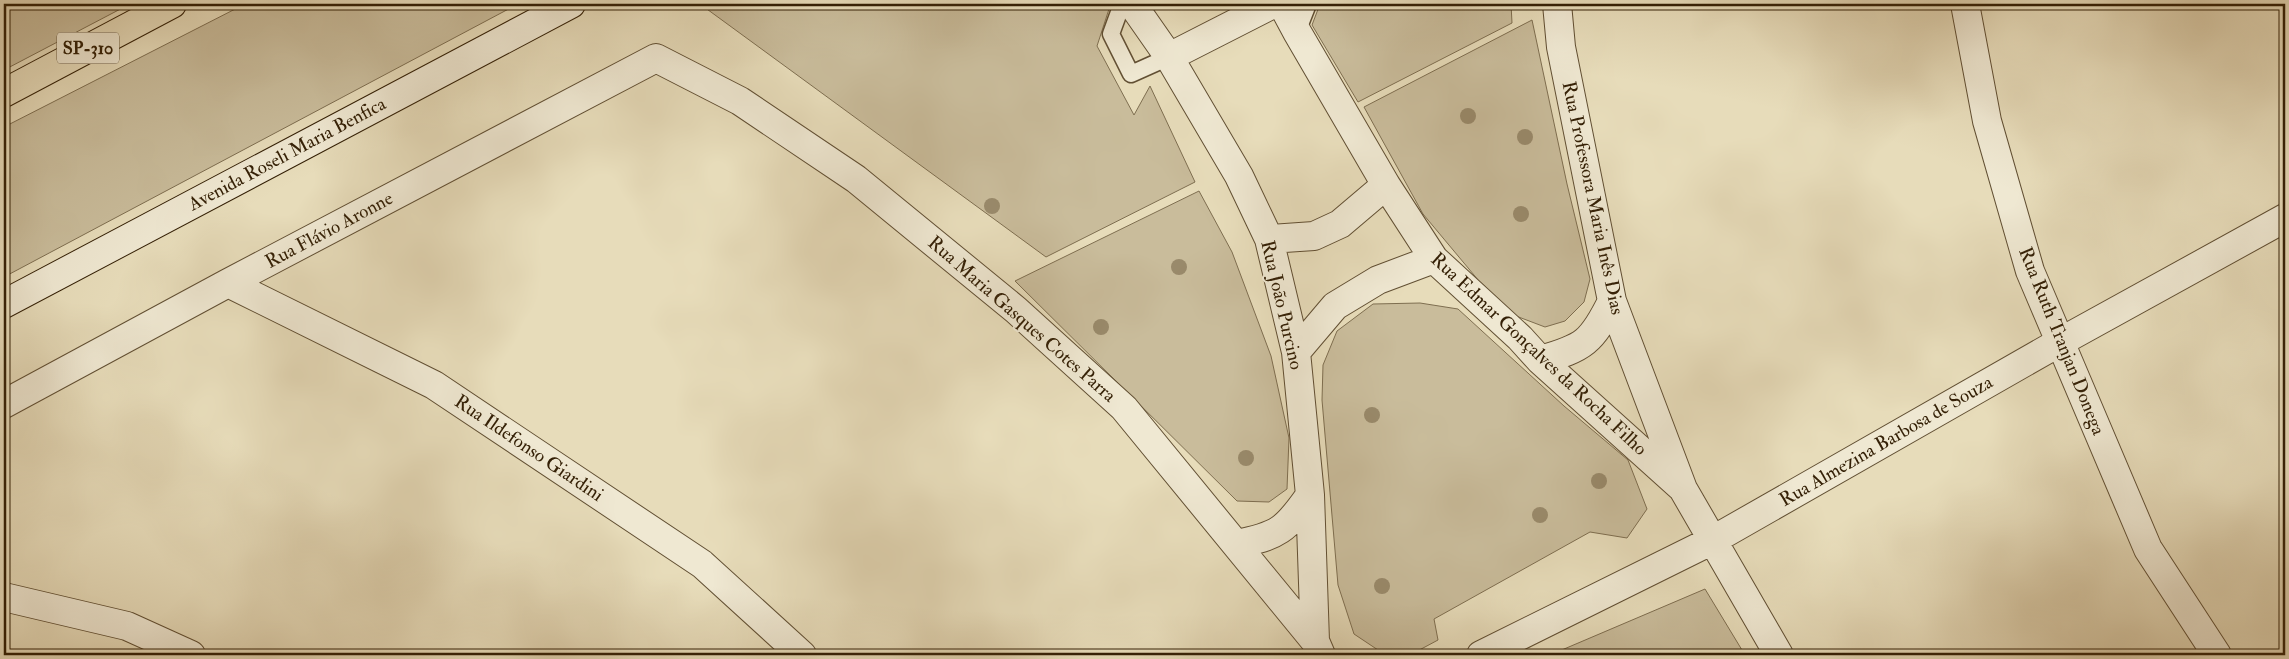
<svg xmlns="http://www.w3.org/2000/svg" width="2289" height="659" viewBox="0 0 2289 659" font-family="'IM FELL Double Pica',serif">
  <rect width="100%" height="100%" fill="#e7dcba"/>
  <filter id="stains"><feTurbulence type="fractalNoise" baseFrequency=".004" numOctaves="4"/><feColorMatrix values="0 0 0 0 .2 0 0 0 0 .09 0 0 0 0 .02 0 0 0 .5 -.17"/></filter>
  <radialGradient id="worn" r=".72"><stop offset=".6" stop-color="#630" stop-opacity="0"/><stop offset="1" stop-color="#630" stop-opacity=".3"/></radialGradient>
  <!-- green -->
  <path fill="#c9bc9b" stroke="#7e6e50" d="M 4,4 L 130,4 L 4,70 Z
    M 245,4 L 518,4 L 4,277 L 4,127 Z
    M 700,4 L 1108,4 L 1110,6 L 1097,46 L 1134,115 L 1150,86 L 1195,182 L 1046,257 Z
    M 1320,4 L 1511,4 L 1512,23 L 1358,102 L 1312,25 Z
    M 1532,20 L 1567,184 L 1590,279 L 1584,302 L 1565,321 L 1545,327 L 1516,316 L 1479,281 L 1423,214 L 1364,107 Z
    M 1199,191 L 1232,252 L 1271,356 L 1289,438 L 1287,489 L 1269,502 L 1237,501 L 1015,281 Z
    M 1420,303 L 1458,309 L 1564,406 L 1628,460 L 1647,509 L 1627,538 L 1590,532 L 1434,619 L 1438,640 L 1410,655 L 1393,655 L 1378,650 L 1354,634 L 1338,585 L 1322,400 L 1323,365 L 1337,331 L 1373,304 Z
    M 1705,589 L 1745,655 L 1550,655 Z"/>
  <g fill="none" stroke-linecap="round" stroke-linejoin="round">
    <!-- lane casing -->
    <g stroke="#614f33" stroke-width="19">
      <path id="lane" d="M 1122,4 L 1111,34 L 1131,74 L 1169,57
        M 1297,32 L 1308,4"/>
    </g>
    <!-- street casing -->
    <g stroke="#614f33" stroke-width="30">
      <path id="street" d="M 1132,4 L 1169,57 L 1239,176 L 1269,239 L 1296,352 L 1310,495 L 1315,641
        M 1282,4 L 1297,32 L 1386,185 L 1434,259 L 1520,338 L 1540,360 L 1680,486
        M 1557,4 L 1561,47 L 1612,301 L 1683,489 L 1779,655
        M 1965,4 L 1987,121 L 2030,271 L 2148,549 L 2217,655
        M 1169,57 L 1273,4
        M 1269,239 L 1314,236 L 1340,224 L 1386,185
        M 228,283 L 434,385 L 702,564 L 802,655
        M 1296,352 L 1335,306 L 1378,280 L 1434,259
        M 1540,360 C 1584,348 1592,342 1612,301
        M 4,404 L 228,283 L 656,58 L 740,101 L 856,179 L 1016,310 L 1124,408 L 1315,641 L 1321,655
        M 1236,544 C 1278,536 1286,530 1310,495
        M 4,597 L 127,626 L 191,655
        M 1481,655 L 1713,540 L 2060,342 L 2285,218"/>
    </g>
    <!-- secondary casing -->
    <g stroke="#342006" stroke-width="30">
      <path id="secondary" d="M 4,304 L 571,4"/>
    </g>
    <!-- highway casing -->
    <g stroke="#342006" stroke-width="30">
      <path id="highway" d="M 4,93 L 172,4"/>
    </g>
    <!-- lane -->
    <use href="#lane" stroke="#efe8d2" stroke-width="16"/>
    <!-- street -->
    <use href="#street" stroke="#efe8d2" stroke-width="28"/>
    <!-- secondary -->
    <use href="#secondary" stroke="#efe8d2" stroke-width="28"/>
    <!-- highway -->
    <use href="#highway" stroke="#e7dcba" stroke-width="28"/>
  </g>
  <!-- trees -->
  <g fill="#998a6b">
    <circle cx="1468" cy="116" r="8"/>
    <circle cx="1525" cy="137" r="8"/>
    <circle cx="992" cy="206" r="8"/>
    <circle cx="1521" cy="214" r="8"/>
    <circle cx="1179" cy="267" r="8"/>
    <circle cx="1101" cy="327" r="8"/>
    <circle cx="1372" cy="415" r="8"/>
    <circle cx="1246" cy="458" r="8"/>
    <circle cx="1599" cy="481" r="8"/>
    <circle cx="1540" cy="515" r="8"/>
    <circle cx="1382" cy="586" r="8"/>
  </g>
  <g text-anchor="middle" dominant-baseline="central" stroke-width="4" stroke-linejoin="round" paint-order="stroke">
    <!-- shield labels -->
    <rect fill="#efe8d2" stroke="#6c5c43" stroke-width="1" x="57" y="32.5" width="62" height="31" rx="4"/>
    <g font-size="18" font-weight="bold" fill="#342006">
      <text x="88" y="48">SP-310</text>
    </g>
    <!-- street labels -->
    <g font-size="19" fill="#342006" stroke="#efe8d2">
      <text transform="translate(287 154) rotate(-28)">Avenida Roseli Maria Benfica</text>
      <text transform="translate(1593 198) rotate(78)">Rua Professora Maria Inês Dias</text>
      <text transform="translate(329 230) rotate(-28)">Rua Flávio Aronne</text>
      <text transform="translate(1282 305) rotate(77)">Rua João Purcino</text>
      <text transform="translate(1022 319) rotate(41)">Rua Maria Gasques Cotes Parra</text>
      <text transform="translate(2062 341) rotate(68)">Rua Ruth Tranjan Donega</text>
      <text transform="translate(1539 354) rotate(43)">Rua Edmar Gonçalves da Rocha Filho</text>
      <text transform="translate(1886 441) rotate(-30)">Rua Almezina Barbosa de Souza</text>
      <text transform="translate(529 448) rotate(34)">Rua Ildefonso Giardini</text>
    </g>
  </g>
  <!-- margin -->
  <rect width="2289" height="659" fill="none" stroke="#e7dcba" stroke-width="20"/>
  <rect x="5" y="5" width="2279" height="649" fill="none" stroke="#342006" stroke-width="2.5"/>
  <rect x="10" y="10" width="2269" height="639" fill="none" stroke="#342006"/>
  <rect width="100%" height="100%" filter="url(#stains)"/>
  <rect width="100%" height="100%" fill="url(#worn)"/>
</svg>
